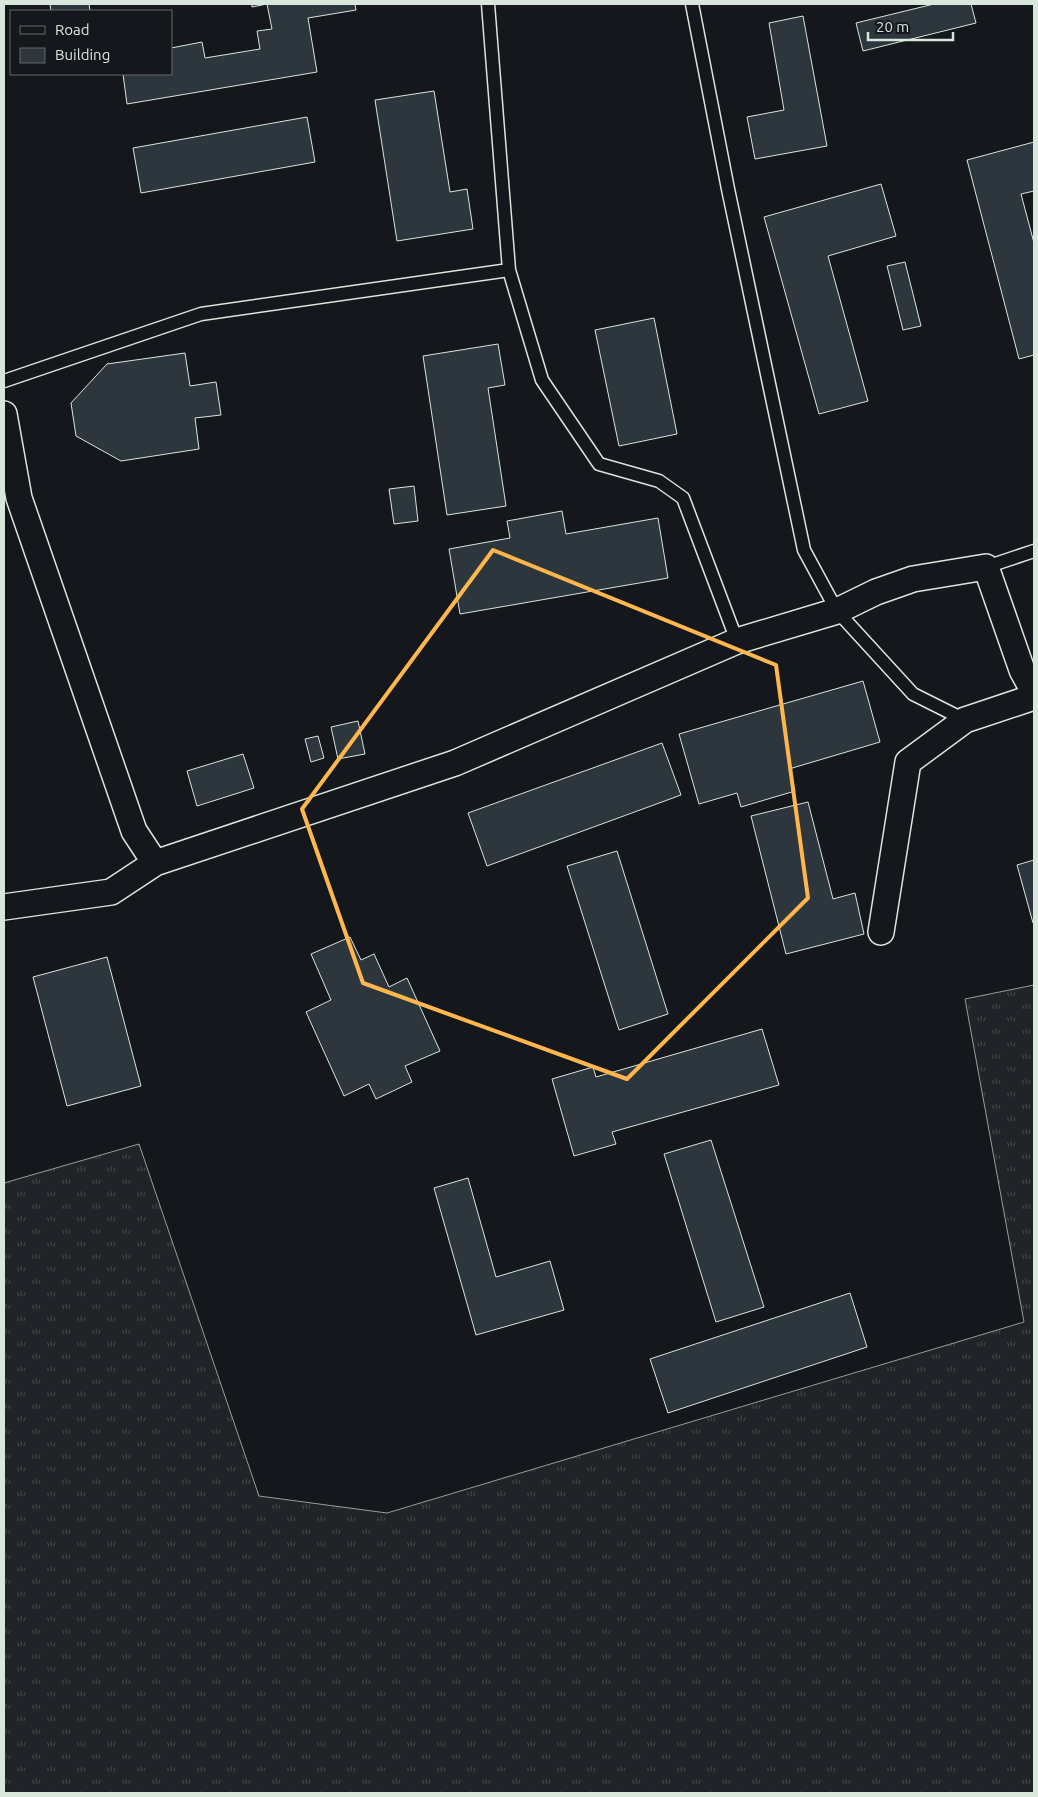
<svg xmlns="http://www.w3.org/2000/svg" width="1038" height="1797" viewBox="0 0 1038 1797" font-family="Ubuntu,sans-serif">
  <defs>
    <pattern id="grass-tufts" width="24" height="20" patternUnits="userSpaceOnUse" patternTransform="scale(1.25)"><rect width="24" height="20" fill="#202428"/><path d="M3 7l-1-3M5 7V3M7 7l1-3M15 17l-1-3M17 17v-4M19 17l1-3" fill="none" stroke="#404447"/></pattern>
  </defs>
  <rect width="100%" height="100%" fill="#14181c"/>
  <!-- grass -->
  <path fill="url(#grass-tufts)" stroke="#939e99" d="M 1034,985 L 1034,1793 L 4,1793 L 4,1183 L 139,1144 L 259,1496 L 387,1513 L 1024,1322 L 965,999 Z"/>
  <!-- building -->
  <path fill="#2c363c" stroke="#d8e6dc" d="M 50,4 L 89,4 L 90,11 L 51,11 Z
    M 252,4 L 355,4 L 356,10 L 308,18 L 317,72 L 127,104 L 123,74 L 171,74 L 171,48 L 202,42 L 205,58 L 260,49 L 257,31 L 272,29 L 267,4 L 252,7 Z
    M 934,4 L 971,4 L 976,23 L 863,51 L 856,23 Z
    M 803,16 L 827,146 L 755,159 L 747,117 L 784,110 L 769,23 Z
    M 434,91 L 450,192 L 467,189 L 473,229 L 397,241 L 375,100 Z
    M 307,117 L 315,162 L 141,193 L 133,148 Z
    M 1034,142 L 1034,191 L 1021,194 L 1034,243 L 1034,355 L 1019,359 L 967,160 Z
    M 881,184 L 896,236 L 828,256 L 868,401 L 819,414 L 764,217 Z
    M 905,262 L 921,326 L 903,330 L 887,266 Z
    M 654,318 L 677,434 L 619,446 L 595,330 Z
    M 498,344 L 505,385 L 488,388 L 506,506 L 447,515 L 423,356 Z
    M 185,353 L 190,386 L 216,382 L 221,415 L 195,418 L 199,449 L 121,461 L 76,436 L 71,403 L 107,364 Z
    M 414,486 L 418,521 L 394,524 L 389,489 Z
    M 562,511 L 566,534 L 658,518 L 668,578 L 460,614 L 449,549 L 510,538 L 507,521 Z
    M 863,681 L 880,742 L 789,769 L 795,791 L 741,807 L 737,793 L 699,804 L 679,734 Z
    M 358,721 L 365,754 L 338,759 L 331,727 Z
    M 318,736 L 324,758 L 311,762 L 305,739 Z
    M 662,743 L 681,795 L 487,866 L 468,813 Z
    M 243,754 L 254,788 L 197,806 L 187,771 Z
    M 808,802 L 833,899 L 855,893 L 864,934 L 786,954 L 751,816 Z
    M 617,851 L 668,1014 L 619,1030 L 567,866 Z
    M 1034,860 L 1034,923 L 1033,923 L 1017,865 Z
    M 350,937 L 361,960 L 374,954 L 389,987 L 407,978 L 440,1051 L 405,1066 L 412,1082 L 376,1099 L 369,1084 L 344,1096 L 306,1012 L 331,1000 L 311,954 Z
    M 107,957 L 141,1086 L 67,1106 L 33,977 Z
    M 762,1029 L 779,1085 L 612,1132 L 616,1144 L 574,1156 L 552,1079 L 593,1067 L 596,1077 Z
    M 711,1140 L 764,1307 L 716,1322 L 664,1154 Z
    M 468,1178 L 496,1277 L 550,1261 L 564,1310 L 476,1335 L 434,1188 Z
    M 850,1293 L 867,1347 L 668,1413 L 650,1359 Z"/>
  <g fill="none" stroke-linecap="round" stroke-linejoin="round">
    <!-- lane casing -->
    <g stroke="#d8e6dc" stroke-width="15">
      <path id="lane" d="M 488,4 L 509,270 L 542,380 L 599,464 L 659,481 L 683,498 L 737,641
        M 692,4 L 728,189 L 804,550 L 837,611 L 913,694 L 965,720
        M 4,381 L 201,314 L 509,270
        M 986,567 L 1034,551"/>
    </g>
    <!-- street casing -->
    <g stroke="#d8e6dc" stroke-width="28">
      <path id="street" d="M 4,414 L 19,498 L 134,831 L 155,863
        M 4,907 L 111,892 L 155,863 L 455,763 L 737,641 L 837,611 L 876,592 L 913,579 L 986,567 L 1022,670 L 1034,692
        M 881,932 L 908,762 L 965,720 L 1034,697"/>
    </g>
    <!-- lane -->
    <use href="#lane" stroke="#14181c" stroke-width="12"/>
    <!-- street -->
    <use href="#street" stroke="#14181c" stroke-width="25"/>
  </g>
  <!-- marked area -->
  <path fill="none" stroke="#ffb74d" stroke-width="4" stroke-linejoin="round" d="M 493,550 L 776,665 L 808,898 L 627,1079 L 363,983 L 302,809 Z"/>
  <!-- border -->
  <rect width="1038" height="1797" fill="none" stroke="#d8e6dc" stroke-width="10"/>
  <!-- legend -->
  <rect x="10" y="10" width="162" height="65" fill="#14181c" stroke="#626a69"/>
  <rect x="20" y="26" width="25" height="8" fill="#14181c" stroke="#626a69"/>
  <text x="55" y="35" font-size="15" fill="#d8e6dc">Road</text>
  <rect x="20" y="48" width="25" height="15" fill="#2c363c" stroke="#626a69"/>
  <text x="55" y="60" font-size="15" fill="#d8e6dc">Building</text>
  <!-- scale -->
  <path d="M868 32v8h85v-8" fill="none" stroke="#d8e6dc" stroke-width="2.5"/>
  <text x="876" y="32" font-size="15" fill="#d8e6dc" stroke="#14181c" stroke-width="4" paint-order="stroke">20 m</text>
</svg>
